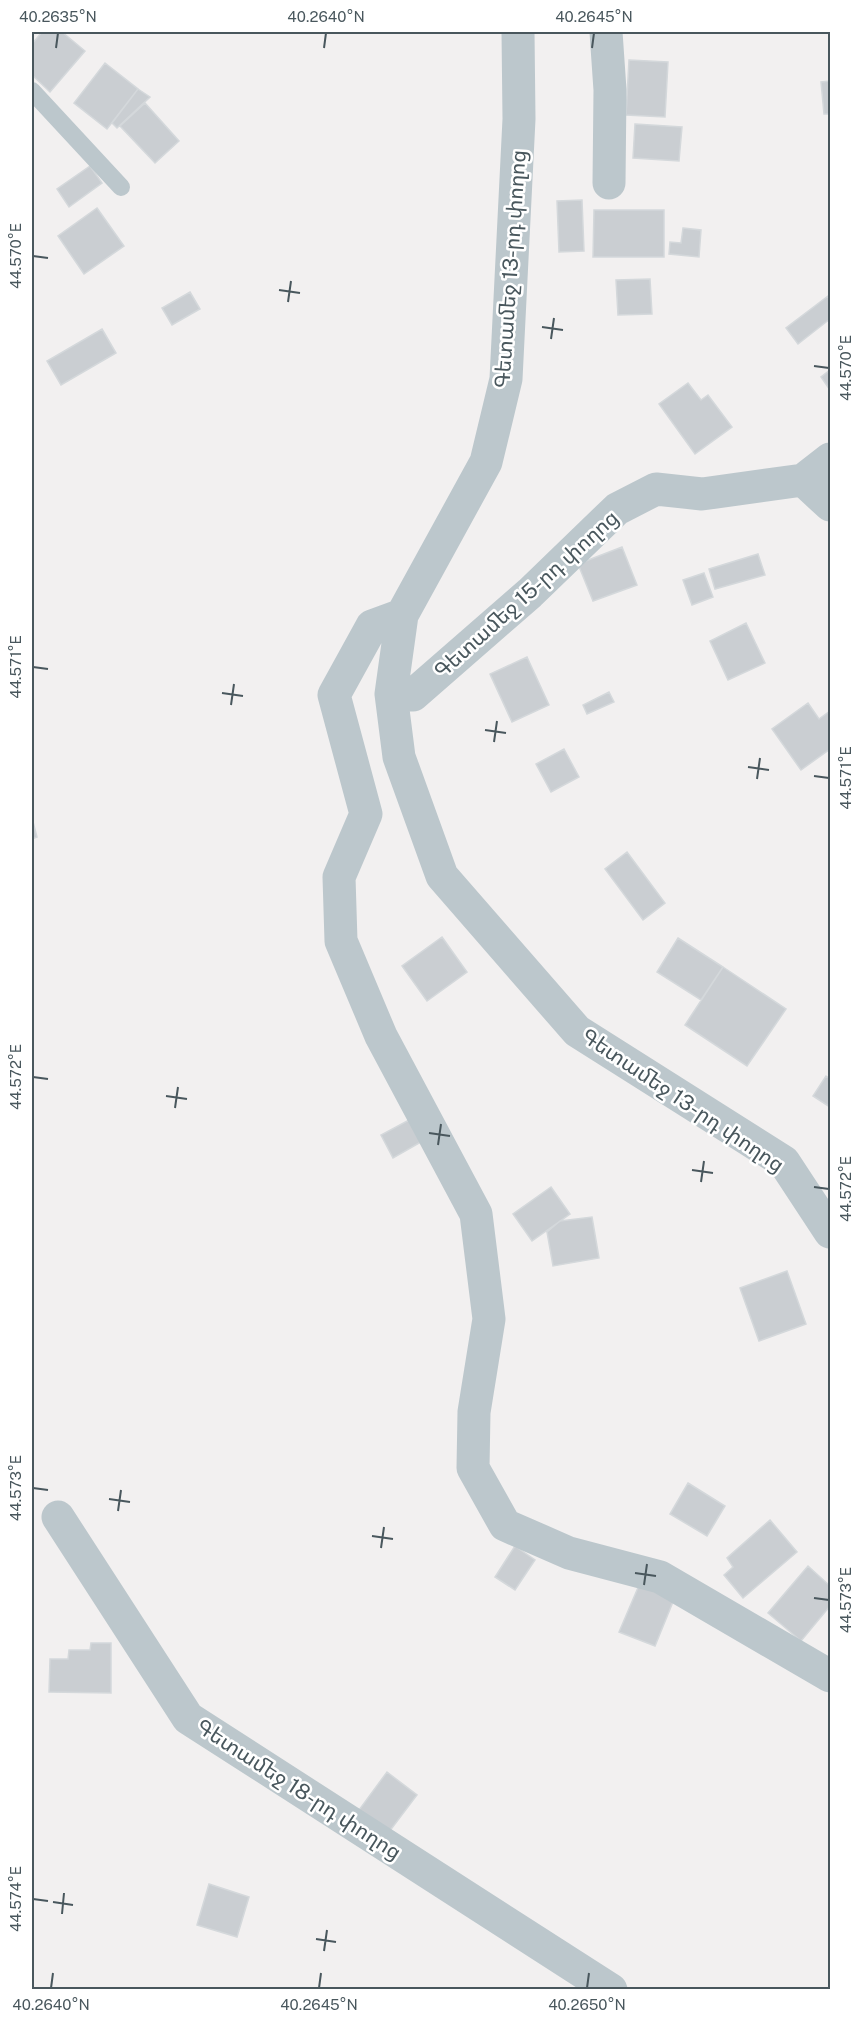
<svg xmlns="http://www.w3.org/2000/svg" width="862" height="2021" viewBox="0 0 862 2021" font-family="'Public Sans','Noto Sans Armenian',sans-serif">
  <rect width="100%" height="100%" fill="#f2f0f0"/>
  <!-- building -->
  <path fill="#caced2" stroke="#d4d8db" stroke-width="1.5" d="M 42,32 L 62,32 L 85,51 L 50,92 L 32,75 L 32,44 Z
    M 629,60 L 668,62 L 665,117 L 626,115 Z
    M 105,63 L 138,89 L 107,129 L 74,103 Z
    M 830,81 L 830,114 L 824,114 L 821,82 Z
    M 138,89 L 150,97 L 117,128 L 112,123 Z
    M 145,103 L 179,141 L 155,163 L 120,126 Z
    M 635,124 L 682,127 L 679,161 L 633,158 Z
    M 90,166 L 102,183 L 69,207 L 57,189 Z
    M 582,200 L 584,251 L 559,252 L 557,201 Z
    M 97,208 L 124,246 L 84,274 L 58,236 Z
    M 594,210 L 664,210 L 664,257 L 593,257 Z
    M 683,228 L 701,230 L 699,257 L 669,254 L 670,242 L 681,243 Z
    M 650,279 L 652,314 L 618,315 L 616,280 Z
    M 190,292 L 200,309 L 172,325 L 162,308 Z
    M 828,296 L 830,299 L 830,319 L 798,344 L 786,328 Z
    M 102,329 L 116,353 L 61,385 L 47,361 Z
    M 830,370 L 830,390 L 821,377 Z
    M 688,383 L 701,400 L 708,395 L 732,427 L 695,454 L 659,404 Z
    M 622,547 L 637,585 L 593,601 L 578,564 Z
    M 758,554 L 765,575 L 715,589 L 709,569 Z
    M 704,573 L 713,597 L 692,605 L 683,580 Z
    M 746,623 L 765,663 L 728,680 L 710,641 Z
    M 527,657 L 549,705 L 512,722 L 490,674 Z
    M 609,692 L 614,702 L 587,714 L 583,705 Z
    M 808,703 L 819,719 L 830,711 L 830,749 L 801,770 L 772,729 Z
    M 564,749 L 579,777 L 551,792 L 536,764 Z
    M 32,818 L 37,837 L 32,839 Z
    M 627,852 L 665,903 L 643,920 L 605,869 Z
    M 442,937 L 467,972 L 427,1001 L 402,966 Z
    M 678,938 L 723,967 L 701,1000 L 657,972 Z
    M 723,967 L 786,1009 L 747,1066 L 685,1025 Z
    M 826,1076 L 830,1079 L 830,1107 L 813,1096 Z
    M 409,1120 L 421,1142 L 393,1158 L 381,1135 Z
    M 551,1187 L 570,1214 L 532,1241 L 513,1214 Z
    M 592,1217 L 599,1258 L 553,1266 L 547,1232 L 560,1221 Z
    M 787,1271 L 806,1324 L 759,1341 L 740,1288 Z
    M 688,1483 L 725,1506 L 707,1536 L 670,1514 Z
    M 770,1520 L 797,1552 L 743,1598 L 724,1575 L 733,1567 L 727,1558 Z
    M 515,1546 L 535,1560 L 515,1590 L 495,1577 Z
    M 808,1566 L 830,1586 L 830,1606 L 801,1641 L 768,1613 Z
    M 640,1583 L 675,1597 L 655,1646 L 619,1632 Z
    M 91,1643 L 111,1643 L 111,1693 L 49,1692 L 50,1659 L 68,1659 L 69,1650 L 90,1650 Z
    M 387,1772 L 417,1795 L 389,1832 L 359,1810 Z
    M 209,1884 L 249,1897 L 237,1937 L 197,1925 Z"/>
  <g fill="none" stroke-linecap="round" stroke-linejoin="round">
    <!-- service -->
    <path stroke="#bcc7cc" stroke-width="18" d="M 32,91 L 121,187"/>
    <!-- minor -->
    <path stroke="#bcc7cc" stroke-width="33" d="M 518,32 L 519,119 L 506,379 L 486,462 L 402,615 L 391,694 L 399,757 L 442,876 L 577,1031 L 784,1162 L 830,1232
      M 606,32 L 610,90 L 609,183
      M 803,480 L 830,505
      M 402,615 L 372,626 L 334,695 L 366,814 L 339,877 L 341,941 L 381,1036 L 476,1214 L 489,1319 L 474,1412 L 473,1468 L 505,1525 L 569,1553 L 660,1577 L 830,1676
      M 391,694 L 413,695 L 530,593 L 617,509 L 656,489 L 702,494 L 803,480 L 830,459
      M 58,1517 L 188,1718 L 611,1990"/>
  </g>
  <!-- ticks -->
  <path fill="none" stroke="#49575d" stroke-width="2" d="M 56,48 L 58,33M 324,48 L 326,33M 592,48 L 594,33M 33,256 L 48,258M 279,290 L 300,293M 288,302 L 291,281M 542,327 L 563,330M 551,339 L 554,318M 814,366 L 829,368M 33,667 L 48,669M 222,693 L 243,696M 231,705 L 234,684M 485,730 L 506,733M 494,742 L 497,721M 748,767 L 769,770M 814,776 L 829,778M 757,779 L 760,758M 33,1077 L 48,1079M 166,1096 L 187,1099M 175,1108 L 178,1087M 429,1133 L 450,1136M 438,1145 L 441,1124M 692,1170 L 713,1173M 701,1182 L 704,1161M 814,1187 L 829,1189M 33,1488 L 48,1490M 109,1499 L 130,1502M 118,1511 L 121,1490M 372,1536 L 393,1539M 381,1548 L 384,1527M 635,1573 L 656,1576M 644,1585 L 647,1564M 814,1598 L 829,1600M 33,1899 L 48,1901M 53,1902 L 73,1905M 62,1914 L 64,1893M 316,1939 L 336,1942M 324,1951 L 327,1930M 51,1988 L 53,1973M 319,1988 L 321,1973M 587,1988 L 589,1973"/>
  <g text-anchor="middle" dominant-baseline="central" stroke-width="5" stroke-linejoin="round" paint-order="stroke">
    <!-- street labels -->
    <g font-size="21" fill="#49575d" stroke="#fff">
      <text transform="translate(510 269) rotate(-86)">Գետամեջ 13-րդ փողոց</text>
      <text transform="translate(526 594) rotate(-42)">Գետամեջ 15-րդ փողոց</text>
      <text transform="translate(683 1100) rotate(34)">Գետամեջ 13-րդ փողոց</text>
      <text transform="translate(299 1789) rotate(33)">Գետամեջ 18-րդ փողոց</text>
    </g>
  </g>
  <!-- border -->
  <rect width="862" height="2021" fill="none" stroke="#ffffff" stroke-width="66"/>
  <rect x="33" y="33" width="796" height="1955" fill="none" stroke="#49575d" stroke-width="2"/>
  <g font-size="15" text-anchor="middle" fill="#49575d">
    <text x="58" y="22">40.2635°N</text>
    <text x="326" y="22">40.2640°N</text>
    <text x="594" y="22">40.2645°N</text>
    <text transform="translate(16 256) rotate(-90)" y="5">44.570°E</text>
    <text transform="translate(846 368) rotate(-90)" y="5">44.570°E</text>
    <text transform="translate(16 667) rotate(-90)" y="5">44.571°E</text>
    <text transform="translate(846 778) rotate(-90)" y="5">44.571°E</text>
    <text transform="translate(16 1077) rotate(-90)" y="5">44.572°E</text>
    <text transform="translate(846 1189) rotate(-90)" y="5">44.572°E</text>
    <text transform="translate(16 1488) rotate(-90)" y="5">44.573°E</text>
    <text transform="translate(846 1600) rotate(-90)" y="5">44.573°E</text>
    <text transform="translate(16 1899) rotate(-90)" y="5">44.574°E</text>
    <text x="51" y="2010">40.2640°N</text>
    <text x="319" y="2010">40.2645°N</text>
    <text x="587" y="2010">40.2650°N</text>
  </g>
</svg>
